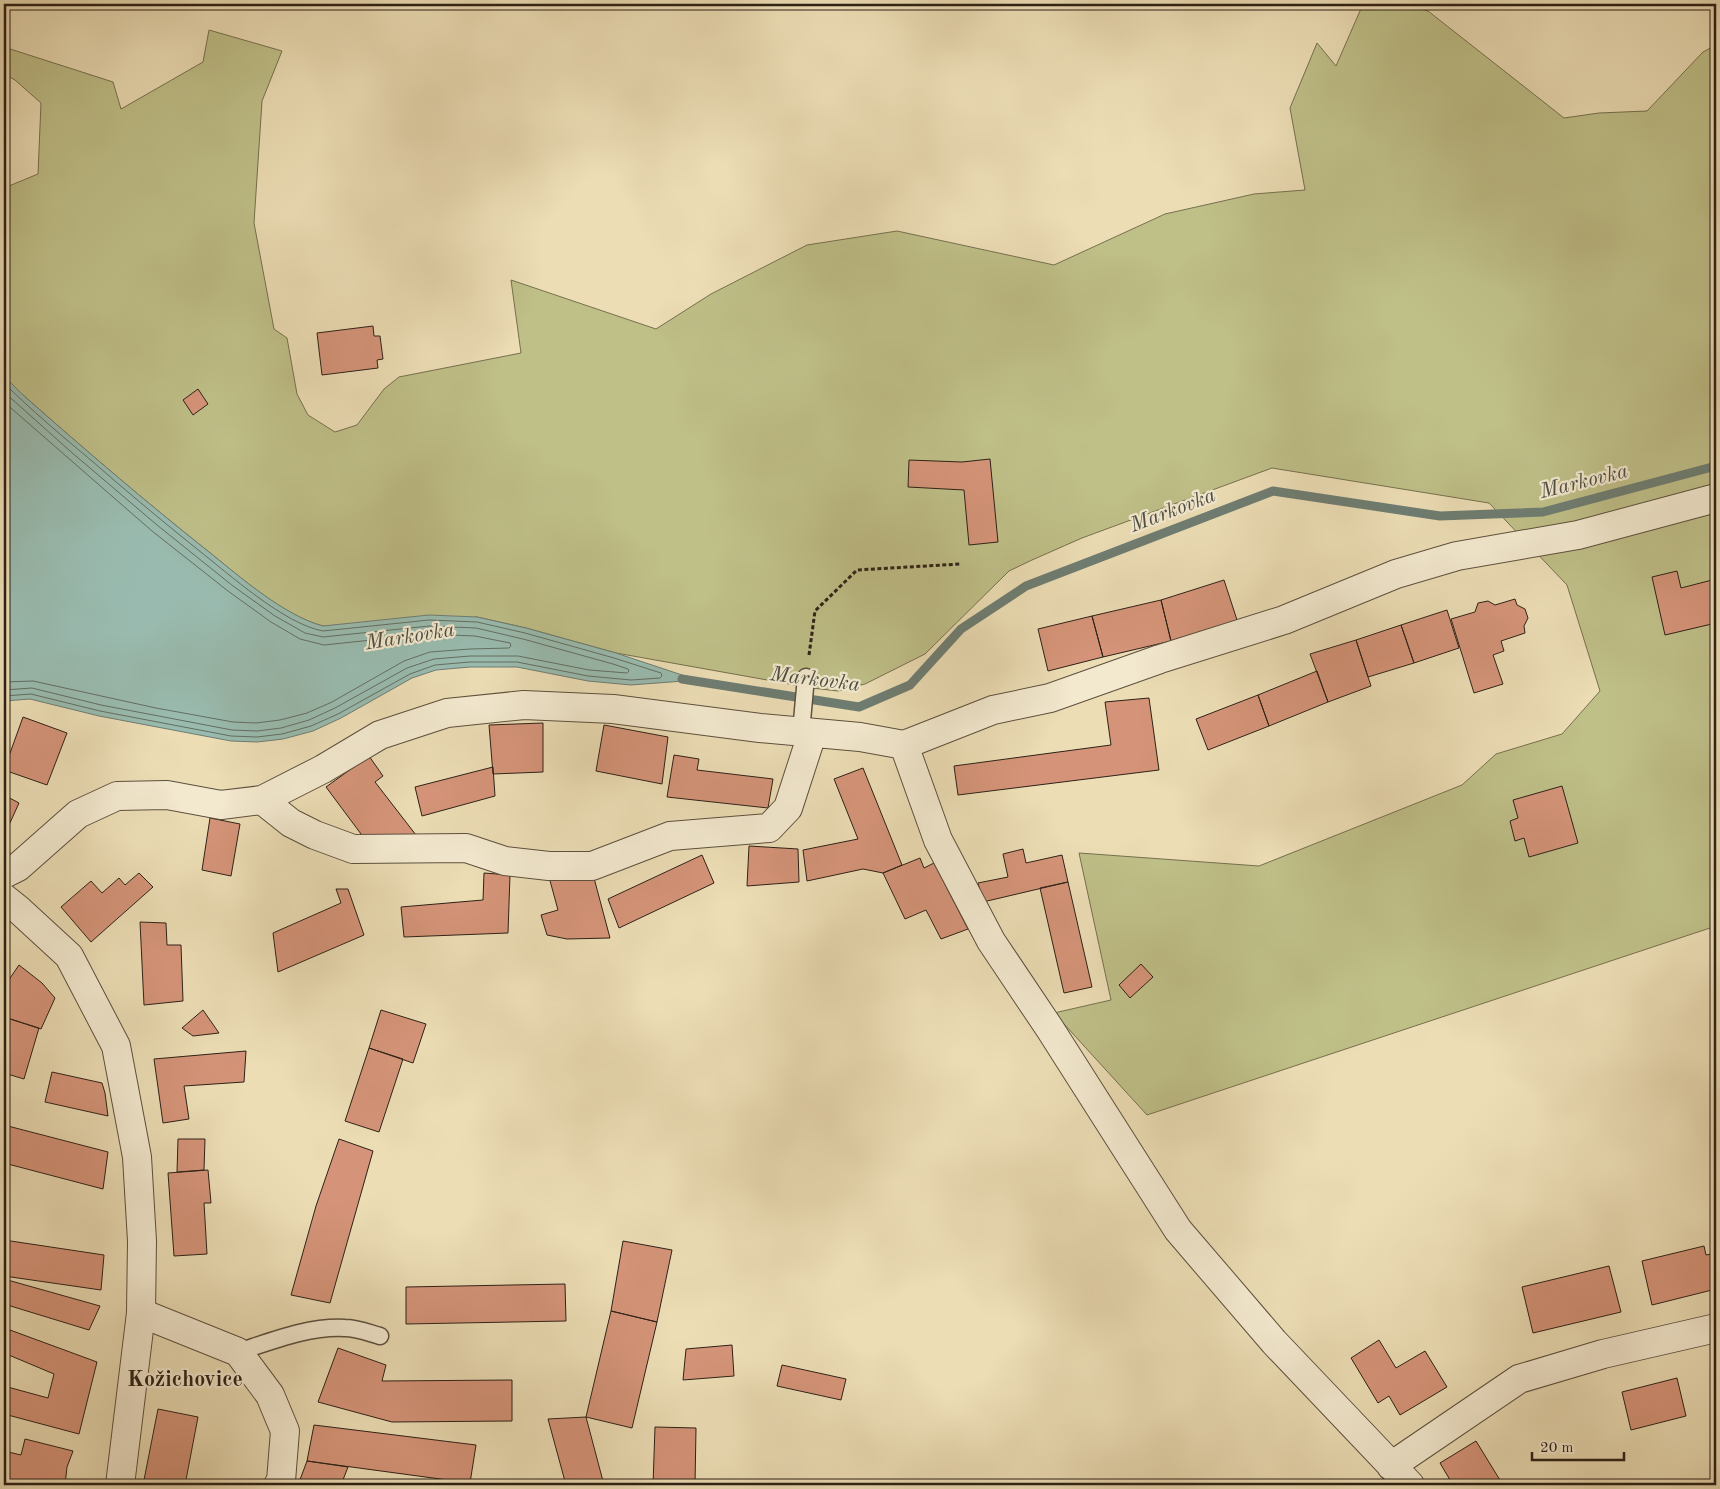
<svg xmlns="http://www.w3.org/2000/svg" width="1720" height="1489" viewBox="0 0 1720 1489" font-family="'Old Standard TT',serif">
  <rect width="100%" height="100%" fill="#ecddb5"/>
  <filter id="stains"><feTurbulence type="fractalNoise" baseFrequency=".004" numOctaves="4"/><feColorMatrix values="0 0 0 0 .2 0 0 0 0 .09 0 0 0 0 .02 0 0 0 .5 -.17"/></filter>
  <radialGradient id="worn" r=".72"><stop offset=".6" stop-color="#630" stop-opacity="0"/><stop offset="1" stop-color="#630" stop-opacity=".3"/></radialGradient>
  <!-- green -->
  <path fill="#bfbf88" stroke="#76704f" d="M 1363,4 L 1404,4 L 1428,11 L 1564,118 L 1599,113 L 1647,111 L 1703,52 L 1716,45 L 1716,926 L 1147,1115 L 1054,1013 L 1111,1000 L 1079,853 L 1259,866 L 1462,785 L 1496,754 L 1562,734 L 1600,691 L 1567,585 L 1489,503 L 1272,468 L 1082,538 L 1032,560 L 1009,571 L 925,654 L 865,684 L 838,691 L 812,688 L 616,653 L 526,628 L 477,617 L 323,626 C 284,616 240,577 209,552 C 146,502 84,449 23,395 L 4,376 L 4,188 L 38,174 L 41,103 L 15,80 L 4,74 L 4,47 L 113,82 L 121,109 L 203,62 L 209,30 L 282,51 L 262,101 L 254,223 L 274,329 L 287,338 L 297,394 L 308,415 L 335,432 L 357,425 L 384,389 L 399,377 L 521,353 L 511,280 L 656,329 L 711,294 L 807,245 L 897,231 L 1054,265 L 1165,214 L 1254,194 L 1305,190 L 1290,108 L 1317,43 L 1336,66 Z"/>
  <!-- water -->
  <path fill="#99bbaf" stroke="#6e7d72" d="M 4,376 L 23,395 C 84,449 146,502 209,552 C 240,577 285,616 323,626 L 429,615 L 477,617 L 526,628 L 616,653 L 697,680 L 631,685 L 588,681 L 517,667 L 470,667 L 436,670 L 412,678 L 341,718 L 313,731 L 283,739 L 257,742 L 231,741 L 99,716 L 30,699 L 4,701 Z"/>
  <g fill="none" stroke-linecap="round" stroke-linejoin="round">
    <!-- shore -->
    <path stroke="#636e62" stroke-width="1" d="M 4,383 C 31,410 62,436 92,461 C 126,491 161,520 197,549 C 229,574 284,624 323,631 L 429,620 L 477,622 L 525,633 L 614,658 L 661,673 L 662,676 L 660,678 L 631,680 L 588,676 L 517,662 L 470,662 L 435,665 L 410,674 L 338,714 L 311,726 L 282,734 L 257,737 L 231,736 L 100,711 L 31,694 L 4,696
      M 4,392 L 70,451 L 157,525 L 233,586 L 275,616 L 305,633 L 323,637 L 429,626 L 476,628 L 523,639 L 613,664 L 628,669 L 629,671 L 627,673 L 589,670 L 518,656 L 470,656 L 434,659 L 407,668 L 335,708 L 309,720 L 281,728 L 257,731 L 232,730 L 101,705 L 32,688 L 4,690
      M 4,402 L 152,531 L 228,591 L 271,622 L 300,639 L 324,645 L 429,634 L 475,636 L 510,643 L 511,646 L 509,648 L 470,649 L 430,652 L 404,661 L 332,702 L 307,713 L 280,720 L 256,723 L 233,722 L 156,708 L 33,681 L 4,682"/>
    <!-- stream -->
    <path stroke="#6e7d72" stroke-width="9" d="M 682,679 L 859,707 L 910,685 L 961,629 L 1026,586 L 1273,491 L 1440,516 L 1543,512 L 1716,466"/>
  </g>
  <!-- building -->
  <path fill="#d59479" stroke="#2d2116" d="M 373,326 L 374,336 L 380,336 L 383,359 L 377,360 L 378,368 L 322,375 L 317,333 Z
    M 198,389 L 208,404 L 193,415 L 183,400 Z
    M 990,459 L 998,542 L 969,545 L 964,490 L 908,487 L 909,460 L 962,462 Z
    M 1677,571 L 1681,588 L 1716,579 L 1716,623 L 1665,635 L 1652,577 Z
    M 1224,580 L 1237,620 L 1171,641 L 1161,600 Z
    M 1515,599 L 1517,605 L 1525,609 L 1528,618 L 1524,626 L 1525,633 L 1501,641 L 1504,651 L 1493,655 L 1503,684 L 1474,693 L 1451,619 L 1475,612 L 1478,603 L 1488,601 L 1495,605 Z
    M 1161,600 L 1171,641 L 1103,657 L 1092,616 Z
    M 1447,610 L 1459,648 L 1414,663 L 1401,625 Z
    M 1092,616 L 1103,657 L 1048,671 L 1038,629 Z
    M 1401,625 L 1414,663 L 1368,677 L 1356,640 Z
    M 1356,640 L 1371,686 L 1328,702 L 1310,654 Z
    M 1317,671 L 1328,702 L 1269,726 L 1258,695 Z
    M 1258,695 L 1269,726 L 1208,750 L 1196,719 Z
    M 1149,698 L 1159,770 L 958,795 L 954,766 L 1111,745 L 1105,702 Z
    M 23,717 L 67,733 L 47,785 L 4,770 Z
    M 543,723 L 543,772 L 493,774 L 489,725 Z
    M 604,725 L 668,737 L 662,784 L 596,771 Z
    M 674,755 L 699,759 L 697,770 L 773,779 L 768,808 L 667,797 Z
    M 369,756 L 383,776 L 375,782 L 416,835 L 364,838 L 326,787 Z
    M 493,767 L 495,796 L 422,816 L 415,787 Z
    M 863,768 L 902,865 L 883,873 L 863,869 L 807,881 L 803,850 L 858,839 L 834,779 Z
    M 1562,786 L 1578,843 L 1529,857 L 1524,838 L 1515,841 L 1510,821 L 1518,818 L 1513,800 Z
    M 4,795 L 19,803 L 4,836 Z
    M 210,818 L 240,824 L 231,876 L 202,870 Z
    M 749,846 L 798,849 L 799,882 L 747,886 Z
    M 1023,849 L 1026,863 L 1062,855 L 1068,882 L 983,902 L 978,883 L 1008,877 L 1003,854 Z
    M 702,855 L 714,883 L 619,928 L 608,899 Z
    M 920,858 L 924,868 L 934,863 L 968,929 L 941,939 L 926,910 L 905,919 L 883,873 Z
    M 139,873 L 153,887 L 91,942 L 61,907 L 91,881 L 102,893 L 119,878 L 125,885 Z
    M 484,873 L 510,875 L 508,933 L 404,937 L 401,907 L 483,900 Z
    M 549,877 L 594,878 L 610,938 L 567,939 L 547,935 L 541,915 L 558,910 Z
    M 1068,882 L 1092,987 L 1064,993 L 1040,888 Z
    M 336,889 L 348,889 L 364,935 L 278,972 L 273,933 L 341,903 Z
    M 140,922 L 166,923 L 167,945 L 181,945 L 183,1001 L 144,1005 Z
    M 1141,964 L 1153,977 L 1130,998 L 1119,985 Z
    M 19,965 L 42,983 L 55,998 L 41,1029 L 4,1017 L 4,987 Z
    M 203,1010 L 219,1033 L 193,1036 L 182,1028 Z
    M 381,1010 L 426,1024 L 413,1063 L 369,1048 Z
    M 4,1017 L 39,1028 L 24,1079 L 4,1073 Z
    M 369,1048 L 403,1059 L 379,1132 L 345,1121 Z
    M 246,1051 L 244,1082 L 184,1086 L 189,1119 L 163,1123 L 154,1059 Z
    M 52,1072 L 102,1083 L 105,1093 L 108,1116 L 45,1102 Z
    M 4,1125 L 108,1152 L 103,1189 L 4,1163 Z
    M 178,1139 L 205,1139 L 204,1170 L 177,1172 Z
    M 339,1139 L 373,1151 L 330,1303 L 291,1295 L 316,1206 Z
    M 208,1170 L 211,1203 L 204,1203 L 207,1254 L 174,1256 L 168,1173 Z
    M 4,1240 L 104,1255 L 101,1290 L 4,1276 Z
    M 623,1241 L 672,1250 L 657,1322 L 611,1311 Z
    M 1704,1246 L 1706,1255 L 1716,1253 L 1716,1289 L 1652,1305 L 1642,1261 Z
    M 1609,1266 L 1621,1312 L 1533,1333 L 1522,1287 Z
    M 4,1279 L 100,1306 L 89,1330 L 4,1304 Z
    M 565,1284 L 566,1321 L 406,1324 L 406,1287 Z
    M 611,1311 L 657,1322 L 632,1428 L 586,1417 Z
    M 10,1330 L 97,1362 L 79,1434 L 4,1414 L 4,1386 L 48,1398 L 54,1374 L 4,1353 Z
    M 1379,1340 L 1396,1368 L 1425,1351 L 1447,1387 L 1400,1415 L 1389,1396 L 1378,1403 L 1351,1358 Z
    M 732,1345 L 734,1376 L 683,1380 L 686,1349 Z
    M 338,1348 L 386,1365 L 382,1381 L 512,1380 L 512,1421 L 392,1422 L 318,1402 Z
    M 782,1365 L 846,1379 L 841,1400 L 777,1386 Z
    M 1677,1378 L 1686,1416 L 1631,1430 L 1622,1392 Z
    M 158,1409 L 198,1417 L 185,1485 L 143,1485 Z
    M 586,1417 L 604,1485 L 566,1485 L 548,1419 Z
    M 314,1425 L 476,1445 L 470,1483 L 307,1461 Z
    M 655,1427 L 696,1428 L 695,1485 L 653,1485 Z
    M 25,1439 L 73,1451 L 67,1467 L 65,1485 L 12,1485 L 4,1483 L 4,1451 L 21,1455 Z
    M 1476,1441 L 1503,1485 L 1453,1485 L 1440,1463 Z
    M 307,1461 L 348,1467 L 341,1485 L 298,1485 Z"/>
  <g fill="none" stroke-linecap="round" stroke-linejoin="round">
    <!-- service casing -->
    <g stroke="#5d503e" stroke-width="19">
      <path id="service" d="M 801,732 L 806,677
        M 238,1352 C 272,1341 309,1326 345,1328 C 357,1328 369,1333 380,1336"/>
    </g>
    <!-- minor casing -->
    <g stroke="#5d503e" stroke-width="30">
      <path id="minor" d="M 904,745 L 938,840 L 991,941 L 1050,1029 L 1178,1230 L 1274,1342 L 1410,1485
        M 262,800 L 291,823 L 315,835 L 353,849 L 466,848 L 505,861 L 549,866 L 592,866 L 670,836 L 769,828 L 788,808 L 812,734
        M 4,874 L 18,867 L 78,814 L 117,796 L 167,795 L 221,805 L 262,800 L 323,769 L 380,735 L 447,713 L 524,705 L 613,709 L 760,728 L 860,737 L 904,745 L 993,710 L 1050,698 L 1160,659 L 1284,620 L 1396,574 L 1457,556 L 1578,535 L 1716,498
        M 141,1313 L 238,1352 L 270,1395 L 285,1431 L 281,1481 L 278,1485
        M 1391,1466 L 1519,1379 L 1603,1354 L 1716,1328"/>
    </g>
    <!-- tertiary casing -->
    <g stroke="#5d503e" stroke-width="30">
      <path id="tertiary" d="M 4,898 L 19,910 L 69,956 L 116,1046 L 137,1157 L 142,1241 L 141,1313 L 120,1485"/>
    </g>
    <!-- path -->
    <path stroke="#2d2116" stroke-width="3" stroke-dasharray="4 2.5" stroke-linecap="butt" d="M 809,655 L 815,611 L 857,570 L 960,564"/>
    <!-- service -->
    <use href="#service" stroke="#f3e9cf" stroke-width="16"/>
    <!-- minor -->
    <use href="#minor" stroke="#f3e9cf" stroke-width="28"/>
    <!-- tertiary -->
    <use href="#tertiary" stroke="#f3e9cf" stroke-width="28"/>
  </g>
  <g text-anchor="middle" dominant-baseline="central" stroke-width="4.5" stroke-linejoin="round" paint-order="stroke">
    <!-- water labels -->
    <g font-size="21" font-style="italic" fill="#4d4f44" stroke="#f3e9cf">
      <text transform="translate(1584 482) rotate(-14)">Markovka</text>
      <text transform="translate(1173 511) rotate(-21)">Markovka</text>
      <text transform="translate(410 637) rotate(-9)">Markovka</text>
      <text transform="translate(815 680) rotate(7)">Markovka</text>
    </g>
    <!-- quarter labels -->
    <g font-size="22" font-weight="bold" fill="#2d2116" stroke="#f3e9cf">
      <text x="185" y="1380">Kožichovice</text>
    </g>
  </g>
  <!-- margin -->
  <rect width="1720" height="1489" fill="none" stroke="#ecddb5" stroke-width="20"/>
  <rect x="5" y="5" width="1710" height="1479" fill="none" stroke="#2d2116" stroke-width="2.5"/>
  <rect x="10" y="10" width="1700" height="1469" fill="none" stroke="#2d2116"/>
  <!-- scale -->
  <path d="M1532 1452v8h92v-8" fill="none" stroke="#2d2116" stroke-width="2.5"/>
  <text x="1540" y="1452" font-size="15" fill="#2d2116" stroke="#f3e9cf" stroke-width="4" paint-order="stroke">20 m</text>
  <rect width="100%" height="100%" filter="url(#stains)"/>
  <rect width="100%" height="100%" fill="url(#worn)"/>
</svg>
